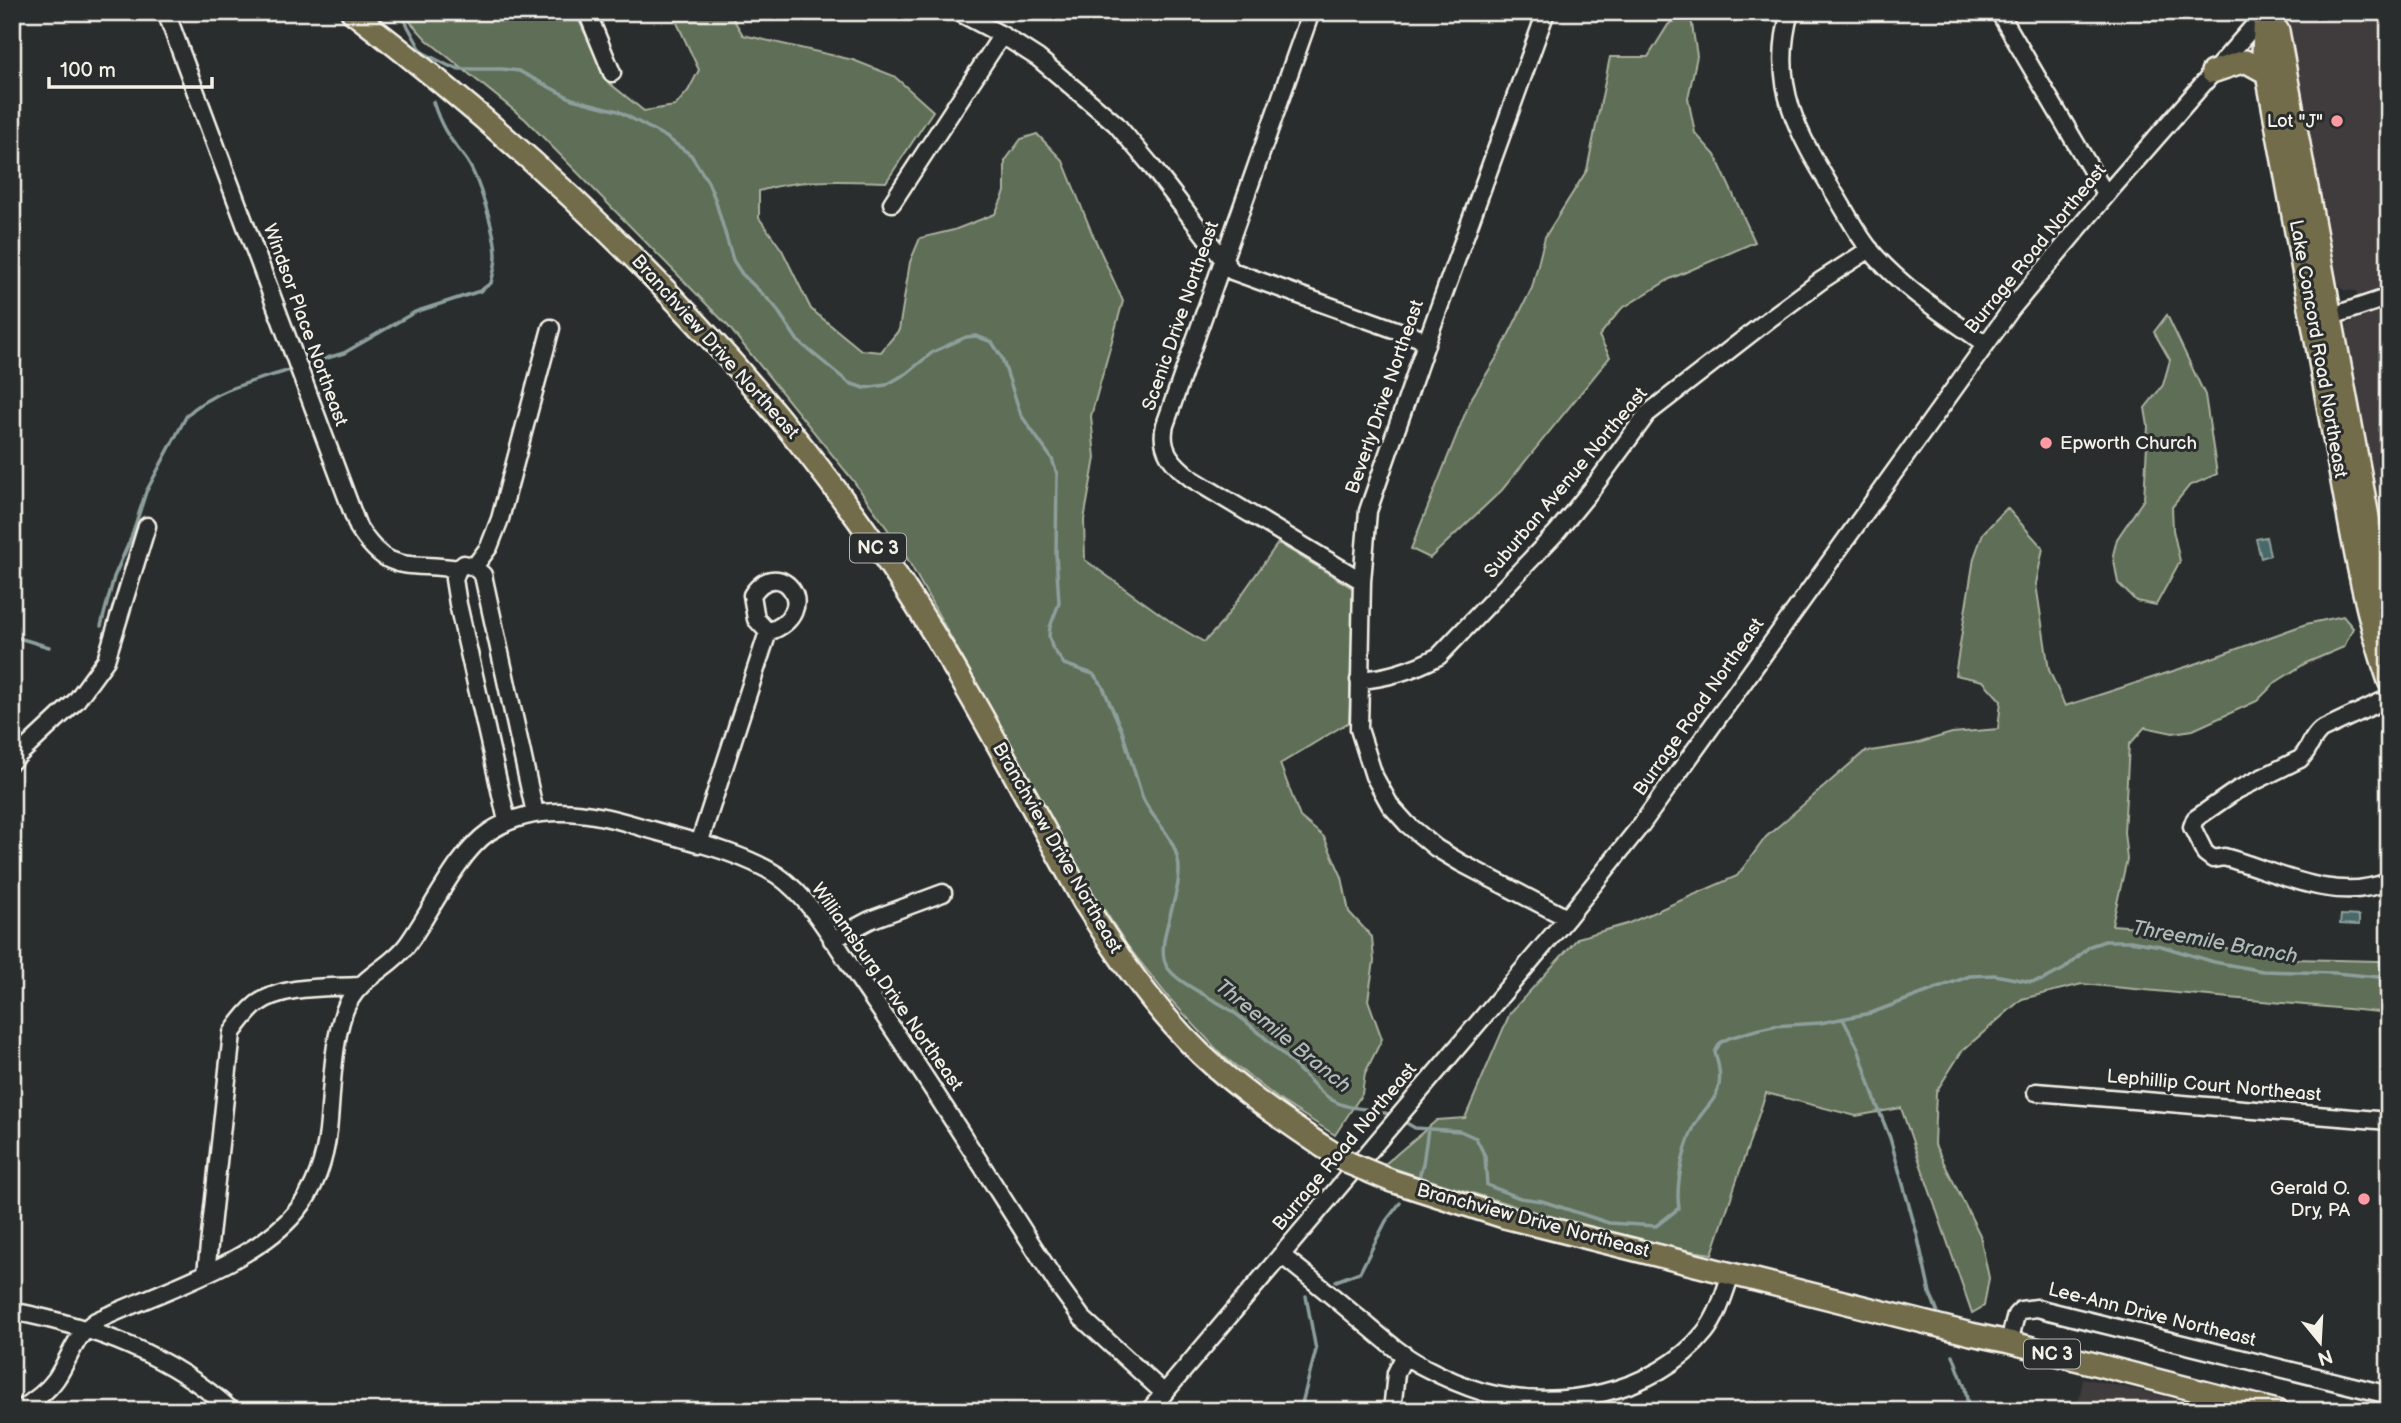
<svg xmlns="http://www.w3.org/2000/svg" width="2401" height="1423" viewBox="0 0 2401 1423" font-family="'Balsamiq Sans',sans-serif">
  <rect width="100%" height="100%" fill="#2a2d2e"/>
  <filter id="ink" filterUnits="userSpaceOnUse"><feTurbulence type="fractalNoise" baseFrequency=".0143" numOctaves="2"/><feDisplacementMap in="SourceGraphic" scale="14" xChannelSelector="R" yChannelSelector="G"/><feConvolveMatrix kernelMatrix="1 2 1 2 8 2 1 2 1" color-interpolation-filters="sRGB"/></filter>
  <g filter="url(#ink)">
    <!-- built -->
    <path fill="#3f3b3c" d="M 2290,12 L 2389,12 L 2389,570 L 2345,339 L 2347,324 L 2361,316 L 2356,291 L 2343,290 L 2334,278 L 2289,31 Z
      M 2083,1378 L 2213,1407 L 2227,1411 L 2077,1411 Z"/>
    <!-- green -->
    <path fill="#5f6e56" stroke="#aab09f" stroke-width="2" d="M 401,12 L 575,12 L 608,82 L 644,111 L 675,106 L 688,91 L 699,70 L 672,12 L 729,12 L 743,35 L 853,60 L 894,76 L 933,111 L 886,182 C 842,181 801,178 759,191 L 759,218 L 782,250 L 811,309 L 861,350 L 881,352 L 899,330 L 910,262 L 920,238 L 954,230 L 995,214 L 1005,192 L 1005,161 L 1021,139 L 1037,134 L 1063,161 L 1092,233 L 1123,301 L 1091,416 L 1095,458 L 1084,520 L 1085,560 L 1174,624 L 1204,642 L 1221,624 L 1278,543 L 1354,589 L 1349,722 L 1280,764 L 1300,817 L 1324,837 L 1342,877 L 1349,912 L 1372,937 L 1374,961 L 1368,1000 L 1382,1039 L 1365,1073 L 1362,1094 L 1335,1135 L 1281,1101 L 1222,1055 L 1169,998 L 1126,944 L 1088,884 L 903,551 L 852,479 L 728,326 L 525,119 L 427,40 Z
      M 1683,12 L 1690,12 L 1697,56 L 1688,98 L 1695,133 L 1715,155 L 1755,242 L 1670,279 L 1621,309 L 1599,336 L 1610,357 L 1502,490 L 1430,558 L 1411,549 L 1471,399 L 1499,354 L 1532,288 L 1545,237 L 1587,170 L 1610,57 L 1648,57 L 1668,25 Z
      M 2167,315 L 2205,395 L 2217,474 L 2189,486 L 2172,507 L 2173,530 L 2180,561 L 2156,605 L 2136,601 L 2118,583 L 2113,555 L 2117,539 L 2144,499 L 2148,426 L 2145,408 L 2163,385 L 2170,360 L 2154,332 Z
      M 2007,508 L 2043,548 L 2036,584 L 2049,670 L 2065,706 L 2198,663 L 2306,624 L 2343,616 L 2353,628 L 2344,647 L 2306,663 L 2276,682 L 2257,701 L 2193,730 L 2173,733 L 2145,727 L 2129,745 L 2124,832 L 2127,859 L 2112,925 L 2153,928 L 2240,952 L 2293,959 L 2379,961 L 2389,964 L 2389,1013 L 2082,984 L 2022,999 L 1962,1051 L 1936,1092 L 1934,1143 L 1980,1235 L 1989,1278 L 1984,1306 L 1972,1313 L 1901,1108 L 1856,1116 L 1766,1093 L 1712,1254 C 1660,1247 1610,1233 1560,1219 C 1501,1202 1442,1185 1384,1165 L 1437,1120 L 1465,1118 L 1510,1013 L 1578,938 L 1627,924 L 1737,876 L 1766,837 L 1864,752 L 1915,744 L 1952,733 L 1998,729 L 2001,701 L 1983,681 L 1955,675 L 1974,558 L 1983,533 Z"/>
    <!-- water -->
    <path fill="#49686a" stroke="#8d9f9c" stroke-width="2" d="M 2266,537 L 2270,555 L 2261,558 L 2256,539 Z
      M 2341,915 L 2359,916 L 2359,925 L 2340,924 Z"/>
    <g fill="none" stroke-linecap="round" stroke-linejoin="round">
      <!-- stream -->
      <path stroke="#8d9f9c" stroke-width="3.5" d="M 400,12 L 422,52 L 449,66 L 460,69 L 502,69 L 519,71 L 572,99 L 618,111 L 666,137 L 691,155 L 708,182 L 715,199 L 733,260 L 742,274 L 774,305 L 798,341 L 849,383 L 864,388 L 886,385 L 907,373 L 933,352 L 966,337 L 976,336 L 992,342 L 1002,358 L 1021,415 L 1052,459 L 1057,474 L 1056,554 L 1059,603 L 1050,627 L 1049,636 L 1052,647 L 1064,664 L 1093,674 L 1102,685 L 1122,731 L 1142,796 C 1152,820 1172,832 1178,860 C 1185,892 1154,939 1166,965 C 1175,983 1215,999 1232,1011 C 1257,1029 1279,1050 1300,1071 C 1310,1080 1320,1093 1332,1100 C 1352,1112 1373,1106 1393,1116
        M 307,364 L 344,353 L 415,312 L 480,291 L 491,283 C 493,275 496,265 496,256 C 496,234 478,175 465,158 C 448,136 442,129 433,102
        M 101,626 L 114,577 L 131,538 L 146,492 L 187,415 C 214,389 255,381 290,370
        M 12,636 L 49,647
        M 1843,1019 L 1858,1048 L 1876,1103 L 1890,1138 L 1917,1234 L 1930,1293 L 1939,1316
        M 1403,1121 L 1415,1128 L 1460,1131 L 1476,1138 L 1485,1156 L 1487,1185 L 1520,1198 L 1542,1201 L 1609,1223 L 1656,1226 L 1679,1208 C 1675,1184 1685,1139 1699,1118 C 1706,1107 1717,1099 1719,1085 C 1721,1074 1718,1063 1715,1052 L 1720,1043 L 1729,1038 L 1756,1030 L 1773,1026 L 1820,1023 L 1871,1013 L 1970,976 L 1995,975 L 2031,982 L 2043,980 L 2064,969 L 2090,946 L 2105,941 L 2130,941 L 2161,946 L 2214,962 L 2263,971 L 2335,973 L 2389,978
        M 1418,1180 L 1423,1164 L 1428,1129
        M 1336,1281 L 1360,1272 L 1386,1221 L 1400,1203
        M 1953,1355 L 1965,1388 L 1969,1411
        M 1300,1411 L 1316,1350 L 1306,1296"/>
      <!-- minor casing -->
      <g stroke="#f4f1e8" stroke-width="21">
        <path id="minor" d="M 166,12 L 358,527 C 389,577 409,561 458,569 L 464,564 L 474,567 L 483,575 L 535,813
          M 587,12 L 612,73
          M 958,12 L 1002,35 L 1038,58 L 1116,124 L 1149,163 L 1232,271 L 1427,341
          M 1311,12 L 1165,425 C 1159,450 1173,464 1192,479 L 1362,581
          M 1546,12 L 1427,341 L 1368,511 L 1362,581 L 1359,729 L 1374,776 L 1390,805 L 1407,824 L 1436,848 L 1461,863 L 1567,918
          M 1790,12 C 1769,87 1799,135 1836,196 C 1849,217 1860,240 1877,258 C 1908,292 1948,317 1985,344
          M 1999,12 L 2106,195
          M 892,203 L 1002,35
          M 2323,322 L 2332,316 L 2389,297
          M 474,567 L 489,547 L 500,519 L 551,328
          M 458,569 L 454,579 L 458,604 L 507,821
          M 1359,680 C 1388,678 1413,670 1439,656 L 1557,532 L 1592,489 L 1647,414 L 1772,317 L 1822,280 L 1870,249
          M 2389,698 L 2321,730 C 2310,739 2310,750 2300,759 L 2237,790 L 2195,819 L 2192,827 L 2205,853 L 2213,859 L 2224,857 C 2276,871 2335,905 2389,881
          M 12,761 L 76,701 L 106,660 L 147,526
          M 699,844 L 768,632 C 825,612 780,552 752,595 L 756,619 L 768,632
          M 832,940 L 870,920 L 943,893
          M 2036,1092 L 2389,1121
          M 1281,1255 C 1307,1275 1331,1295 1356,1316 C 1378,1334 1399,1354 1424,1367 C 1443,1377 1463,1386 1483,1392 C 1556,1412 1656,1394 1705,1332 C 1718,1316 1724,1294 1731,1274
          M 206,1273 L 232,1033 C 239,1023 247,1012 257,1004 C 283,985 327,988 358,986
          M 12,1311 C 94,1327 170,1354 232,1411
          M 2009,1342 L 2016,1315 L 2021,1310 L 2037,1308 L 2389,1395
          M 18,1411 C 33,1402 46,1393 56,1379 C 70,1358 75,1335 96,1321 C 157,1292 253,1264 296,1212 C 315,1190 325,1159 328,1131 C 332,1095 332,1031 349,1001 C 365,974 391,967 407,945 C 431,912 457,854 489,832 C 534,802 590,811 638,826 C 681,839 740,851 777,875 C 811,898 836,945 859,979 C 928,1078 991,1181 1056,1282 L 1082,1318 L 1164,1393
          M 1149,1411 L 1567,918 L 1641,825 L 2012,308 L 2113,187 L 2265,13
          M 1392,1411 L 1396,1373 L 1405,1355"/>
      </g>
      <!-- major casing -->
      <g stroke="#f4f1e8" stroke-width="26">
        <path id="major" d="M 352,12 C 552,165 734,341 878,548 C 956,660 1018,783 1084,902 C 1118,957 1155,1010 1202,1055 C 1239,1090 1281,1118 1322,1146
          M 2265,12 L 2263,52 C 2287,179 2309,306 2333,433 C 2349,516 2361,601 2389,681
          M 2265,13 L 2278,31 L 2371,533 L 2389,619
          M 2212,72 L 2245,61 L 2267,73
          M 1392,1181 L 1504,1217 L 1971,1334 L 2009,1342 L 2277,1411"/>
      </g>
      <!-- minor -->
      <use href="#minor" stroke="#2a2d2e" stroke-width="16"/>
      <!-- major -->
      <use href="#major" stroke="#736c4b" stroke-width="21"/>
      <!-- major-bridge casing -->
      <g stroke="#f4f1e8" stroke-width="26" stroke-linecap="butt">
        <path id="major-bridge" d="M 1322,1146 L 1349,1163 L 1392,1181"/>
      </g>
      <!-- major-bridge -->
      <use href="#major-bridge" stroke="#736c4b" stroke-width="21"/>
    </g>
  </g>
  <!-- markers -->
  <g fill="#ff9aa2" stroke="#2a2d2e" stroke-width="2.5">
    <circle cx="2337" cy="121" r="7"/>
    <circle cx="2046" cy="443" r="7"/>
    <circle cx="2364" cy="1199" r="7"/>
  </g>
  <g text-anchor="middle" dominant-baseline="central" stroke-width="6" stroke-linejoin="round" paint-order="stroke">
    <!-- shield labels -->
    <g fill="#2a2d2e" stroke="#b7b6b0" stroke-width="2">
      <rect x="850" y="533.5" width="56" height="29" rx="5"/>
      <rect x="2024" y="1339.5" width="56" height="29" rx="5"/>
    </g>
    <g font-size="18" font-weight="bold" fill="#f4f1e8">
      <text x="878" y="548">NC 3</text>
      <text x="2052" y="1354">NC 3</text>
    </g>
    <!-- poi labels -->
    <g font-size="19" fill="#f4f1e8" stroke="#2a2d2e" text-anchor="end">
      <text x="2323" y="121">Lot "J"</text>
      <text x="2060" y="443" text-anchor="start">Epworth Church</text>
      <text x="2350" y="1188">Gerald O.<tspan x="2350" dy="22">Dry, PA</tspan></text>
    </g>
    <!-- street labels -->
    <g font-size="19" fill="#f4f1e8" stroke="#2a2d2e">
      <text transform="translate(2036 249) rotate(-51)">Burrage Road Northeast</text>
      <text transform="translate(1181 316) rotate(-71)">Scenic Drive Northeast</text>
      <text transform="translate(305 325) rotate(70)">Windsor Place Northeast</text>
      <text transform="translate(715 347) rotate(48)">Branchview Drive Northeast</text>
      <text transform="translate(2318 349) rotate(80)">Lake Concord Road Northeast</text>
      <text transform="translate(1385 397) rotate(-71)">Beverly Drive Northeast</text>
      <text transform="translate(1566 483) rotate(-50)">Suburban Avenue Northeast</text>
      <text transform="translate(1699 707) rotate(-55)">Burrage Road Northeast</text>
      <text transform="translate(1057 848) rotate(60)">Branchview Drive Northeast</text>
      <text transform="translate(887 987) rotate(55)">Williamsburg Drive Northeast</text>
      <text transform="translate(2214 1086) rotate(5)">Lephillip Court Northeast</text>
      <text transform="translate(1345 1147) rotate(-50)">Burrage Road Northeast</text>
      <text transform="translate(1533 1221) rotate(15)">Branchview Drive Northeast</text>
      <text transform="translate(2152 1315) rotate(14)">Lee-Ann Drive Northeast</text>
    </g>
    <!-- water labels -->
    <g font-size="21" font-style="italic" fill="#b0bab6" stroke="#2a2d2e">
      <text transform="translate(2215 942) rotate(10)">Threemile Branch</text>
      <text transform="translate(1283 1036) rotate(39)">Threemile Branch</text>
    </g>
  </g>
  <!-- margin -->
  <rect width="2401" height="1423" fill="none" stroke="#2a2d2e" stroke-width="42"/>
  <rect x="21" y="21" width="2359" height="1381" fill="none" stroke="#f4f1e8" stroke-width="2.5" filter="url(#ink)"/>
  <!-- north arrow -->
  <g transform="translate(2320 1342) rotate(162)" stroke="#2a2d2e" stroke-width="5" paint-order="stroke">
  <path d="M0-5L12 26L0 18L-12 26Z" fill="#f4f1e8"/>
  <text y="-10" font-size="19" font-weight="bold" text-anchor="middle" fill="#f4f1e8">N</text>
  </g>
  <!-- scale -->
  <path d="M49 77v10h163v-10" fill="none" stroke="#f4f1e8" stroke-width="3.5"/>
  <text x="60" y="77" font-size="21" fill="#f4f1e8" stroke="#2a2d2e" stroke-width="5" paint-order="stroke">100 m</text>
</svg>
